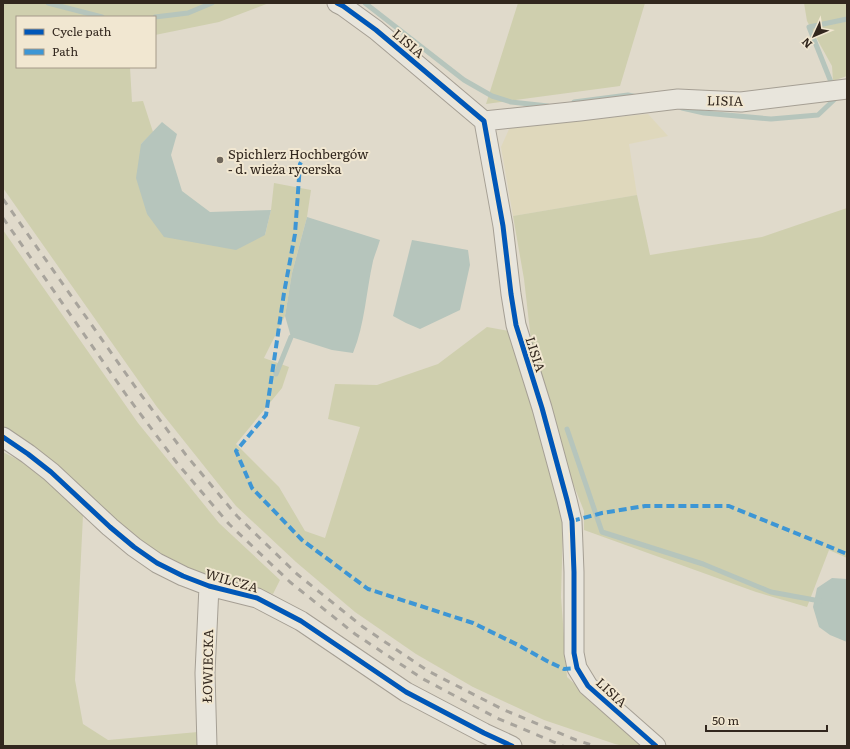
<svg xmlns="http://www.w3.org/2000/svg" width="850" height="749" viewBox="0 0 850 749" font-family="Literata,serif">
  <rect width="100%" height="100%" fill="#e0dacb"/>
  <!-- farmland -->
  <path fill="#dfd8bc" d="M 648,114 L 668,136 L 629,144 L 637,195 L 513,216 L 501,147 L 510,127 Z"/>
  <!-- green -->
  <path fill="#cfcfae" d="M 3,3 L 269,3 L 219,22 L 155,35 L 155,17 L 17,17 L 17,67 L 130,67 L 132,102 L 143,101 L 153,132 L 141,144 L 147,214 L 265,235 L 271,210 L 274,183 L 311,190 L 307,217 L 292,273 L 285,316 L 264,358 L 289,367 L 282,388 L 236,444 L 279,487 L 305,531 L 325,538 L 360,427 L 328,419 L 335,384 L 377,385 L 438,364 L 487,327 L 509,331 L 527,393 L 551,464 L 563,527 L 561,597 L 567,677 L 643,746 L 624,746 L 615,744 L 544,720 L 473,687 L 416,654 L 355,612 L 296,562 L 236,506 L 157,407 L 3,188 Z
    M 518,3 L 645,3 L 620,86 L 486,104 Z
    M 804,3 L 847,3 L 847,76 L 833,81 L 832,66 L 807,21 Z
    M 637,195 L 650,255 L 762,237 L 847,208 L 847,558 L 829,550 L 807,607 L 756,592 L 584,530 L 584,511 L 566,466 L 539,375 L 531,340 L 524,279 L 513,216 Z
    M 3,230 L 138,423 L 219,523 L 280,580 L 273,594 L 212,577 L 162,557 L 116,524 L 58,465 L 12,433 L 3,428 Z
    M 3,452 L 32,467 L 83,515 L 75,680 L 83,724 L 108,740 L 198,732 L 199,746 L 3,746 Z"/>
  <!-- water -->
  <path fill="#b6c5bc" d="M 162,122 L 177,134 L 171,155 L 182,191 L 210,212 L 271,210 L 265,235 L 236,250 L 164,237 L 147,214 L 136,178 L 141,144 Z
    M 307,217 L 380,240 C 378,247 375,254 373,261 C 366,292 365,324 353,353 L 332,350 L 291,337 L 285,316 L 292,273 Z
    M 412,240 L 468,250 L 470,265 L 460,310 L 420,329 L 406,323 L 393,316 Z
    M 832,578 L 847,579 L 847,642 L 830,635 L 819,627 L 813,607 L 817,588 Z"/>
  <g fill="none" stroke-linecap="round" stroke-linejoin="round">
    <!-- stream -->
    <path stroke="#b6c5bc" stroke-width="5" d="M 48,3 L 102,17
      M 365,3 L 464,80 L 492,96 L 511,102 L 548,106
      M 155,17 L 188,13 L 212,3
      M 833,87 L 809,27 L 847,19
      M 574,102 L 628,95 L 637,97
      M 682,108 L 704,113 L 771,119 L 818,115 L 837,97 L 836,96
      M 276,374 L 291,337
      M 567,429 L 602,532 L 703,564 L 771,592 L 820,601"/>
    <!-- minor casing -->
    <g stroke="#a59f94" stroke-width="21">
      <path id="minor" d="M 337,3 L 343,6 L 376,30 L 484,121 L 503,226 L 511,294 L 516,325 L 542,408 L 567,500 L 572,521 L 574,572 L 574,653 L 577,668 L 588,686 L 656,746
        M 484,121 L 580,111 L 678,99 L 741,102 L 847,89
        M 3,437 L 28,454 L 51,472 L 110,527 L 134,547 L 157,563 L 183,576 L 209,586 L 257,598 L 301,621 L 406,692 L 484,733 L 512,746
        M 207,746 L 205,673 L 209,586"/>
    </g>
    <!-- minor -->
    <use href="#minor" stroke="#e8e5dc" stroke-width="19"/>
    <!-- rail -->
    <path stroke="#a8a49c" stroke-width="3" stroke-dasharray="7 7" stroke-linecap="butt" d="M 3,199 L 136,388 L 186,455 L 237,516 L 297,574 L 363,627 L 428,671 L 502,709 L 576,740 L 595,746
      M 3,218 L 127,396 L 177,463 L 229,524 L 290,582 L 355,634 L 423,679 L 497,718 L 563,746"/>
    <!-- quiet -->
    <path stroke="#3d96d5" stroke-width="4" stroke-dasharray="8 4" stroke-linecap="butt" d="M 307,152 L 300,164 L 295,234 L 284,293 L 266,415 L 236,451 L 252,488 L 302,540 L 368,589 L 473,623 L 518,645 L 547,661 L 564,669 L 577,668
      M 572,521 L 602,513 L 645,506 L 729,506 L 847,554"/>
    <!-- cycleway casing -->
    <g stroke="#f1e7d1" stroke-width="8">
      <path id="cycleway" d="M 337,3 L 343,6 L 376,30 L 484,121 L 503,226 L 511,294 L 516,325 L 542,408 L 567,500 L 572,521 L 574,572 L 574,653 L 577,668 L 588,686 L 656,746
        M 3,437 L 28,454 L 51,472 L 110,527 L 134,547 L 157,563 L 183,576 L 209,586 L 257,598 L 301,621 L 406,692 L 484,733 L 512,746"/>
    </g>
    <!-- cycleway -->
    <use href="#cycleway" stroke="#0057b8" stroke-width="5"/>
  </g>
  <!-- markers -->
  <circle fill="#6f665b" stroke="#f1e7d1" stroke-width="1.5" cx="220" cy="160" r="4"/>
  <g text-anchor="middle" dominant-baseline="central" stroke-width="4" stroke-linejoin="round" paint-order="stroke">
    <!-- street labels -->
    <g font-size="13" fill="#32271e" stroke="#f1e7d1">
      <text transform="translate(409 43) rotate(40)">LISIA</text>
      <text transform="translate(725 100) rotate(1)">LISIA</text>
      <text transform="translate(536 354) rotate(72)">LISIA</text>
      <text transform="translate(232 580) rotate(16)">WILCZA</text>
      <text transform="translate(207 666) rotate(-89)">ŁOWIECKA</text>
      <text transform="translate(612 692) rotate(43)">LISIA</text>
    </g>
    <!-- poi labels -->
    <g font-size="13" fill="#32271e" stroke="#f1e7d1" text-anchor="start">
      <text x="228" y="153">Spichlerz Hochbergów<tspan x="228" dy="15">- d. wieża rycerska</tspan></text>
    </g>
  </g>
  <!-- border -->
  <rect width="850" height="749" fill="none" stroke="#32271e" stroke-width="8"/>
  <!-- legend -->
  <rect x="16" y="16" width="140" height="52" fill="#f1e7d1" stroke="#a59a89"/>
  <rect x="24" y="29" width="20" height="6" fill="#0057b8" stroke="#a59a89"/>
  <text x="52" y="36" font-size="12" fill="#32271e">Cycle path</text>
  <rect x="24" y="49" width="20" height="6" fill="#3d96d5" stroke="#a59a89"/>
  <text x="52" y="56" font-size="12" fill="#32271e">Path</text>
  <!-- north arrow -->
  <g transform="translate(814 36) rotate(226)" stroke="#f1e7d1" stroke-width="3" paint-order="stroke">
  <path d="M0-3L7 15L0 10L-7 15Z" fill="#32271e"/>
  <text y="-6" font-size="11" font-weight="bold" text-anchor="middle" fill="#32271e">N</text>
  </g>
  <!-- scale -->
  <path d="M706 725v6h121v-6" fill="none" stroke="#32271e" stroke-width="2"/>
  <text x="712" y="725" font-size="12" fill="#32271e" stroke="#f1e7d1" stroke-width="3" paint-order="stroke">50 m</text>
</svg>
